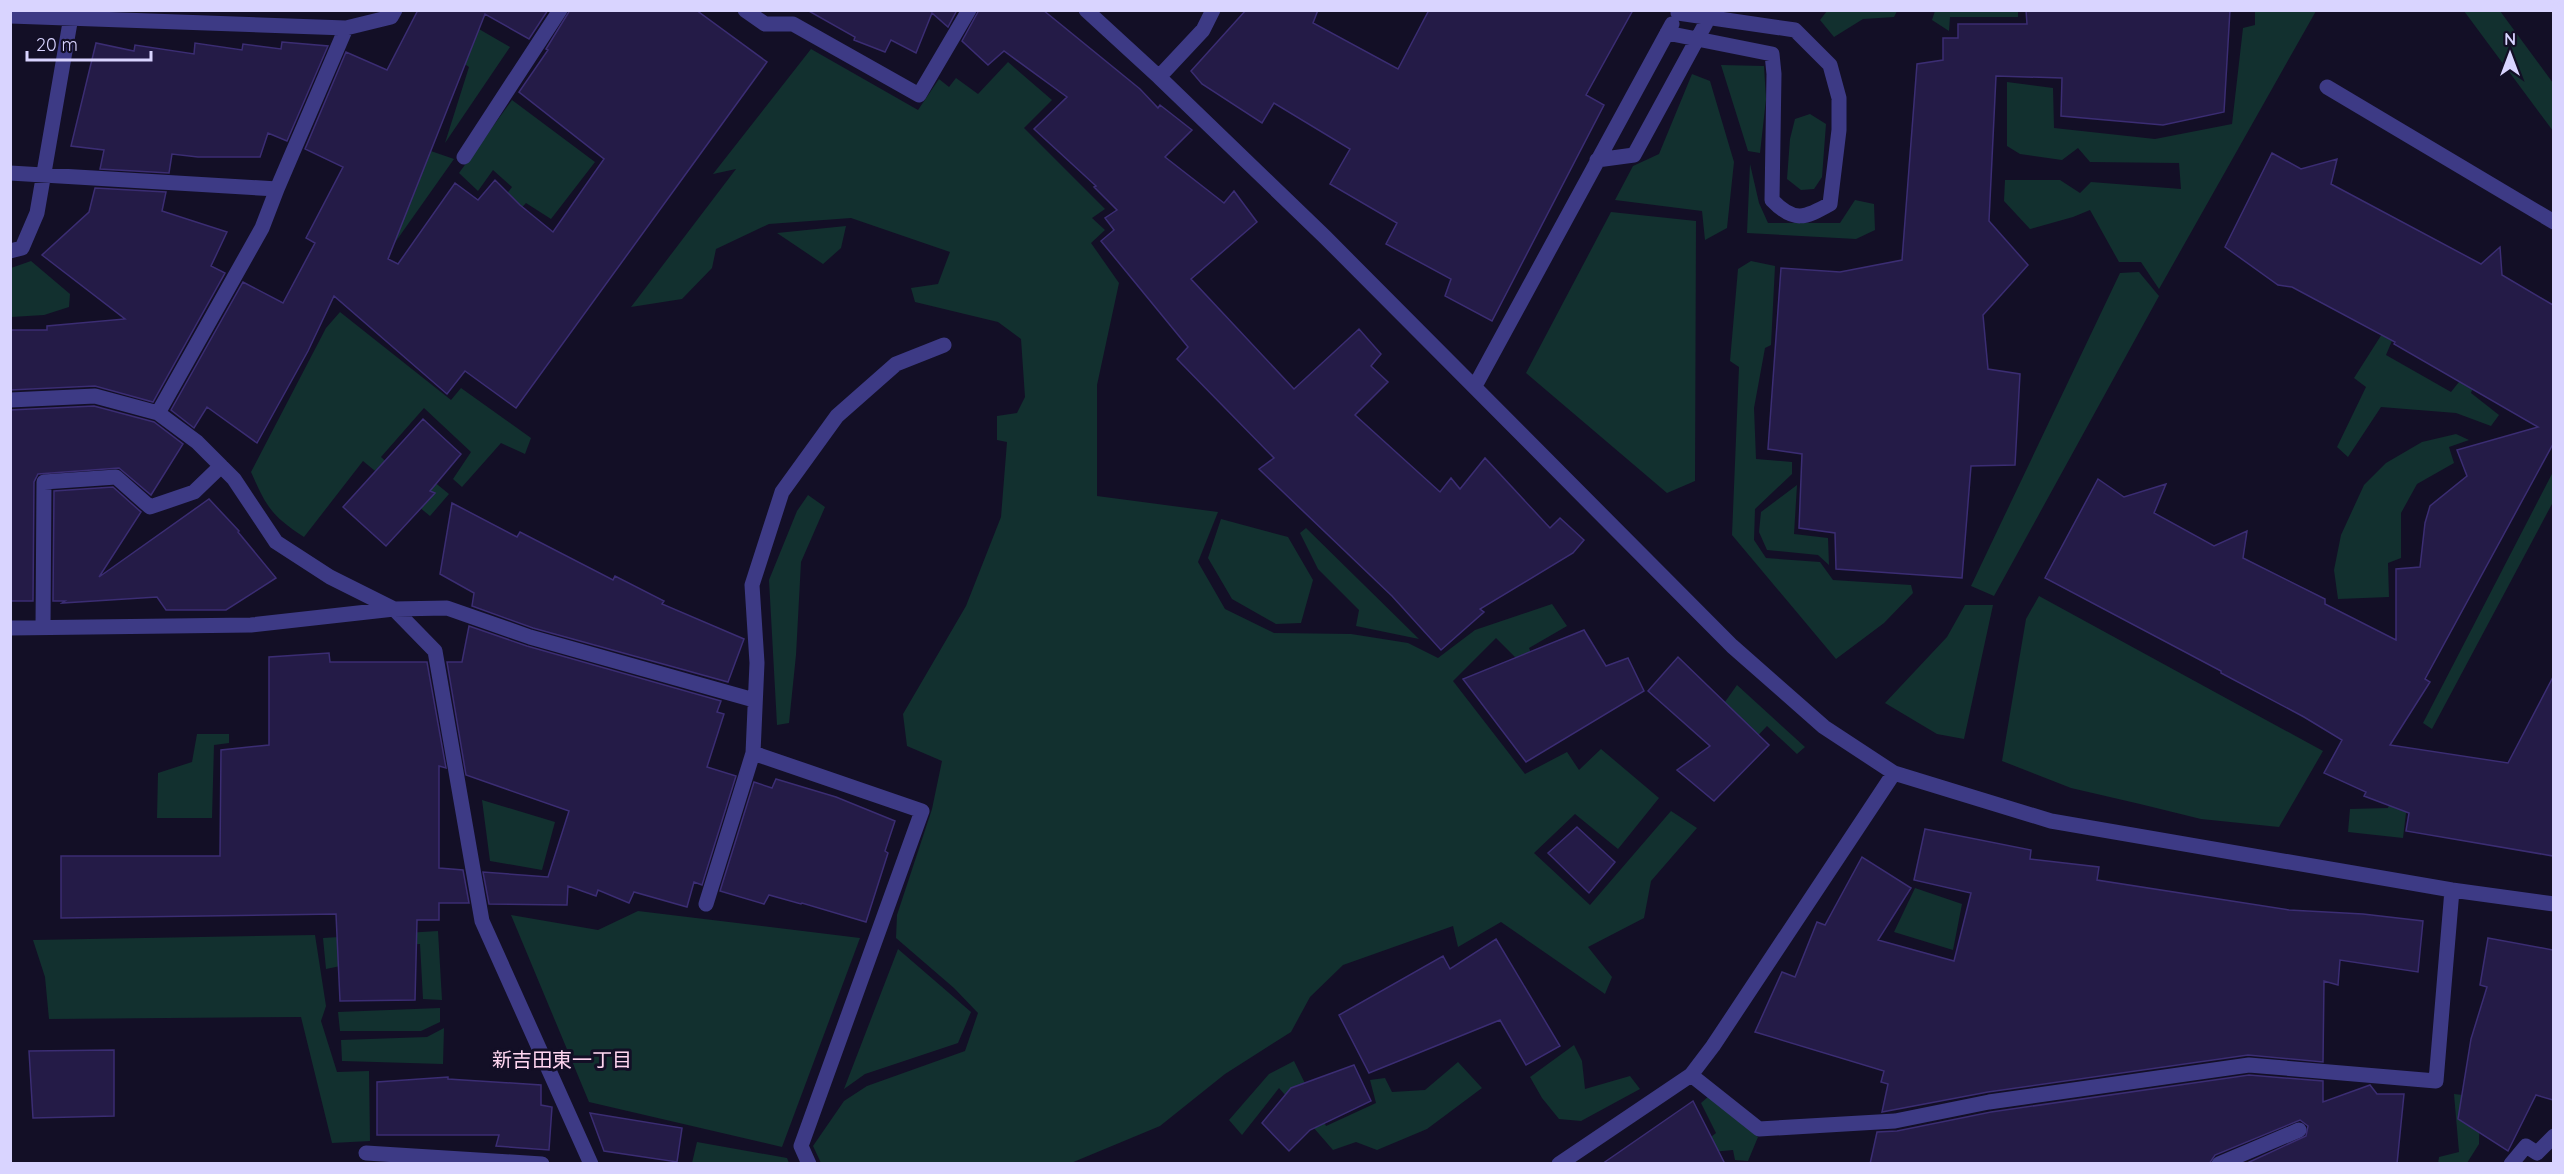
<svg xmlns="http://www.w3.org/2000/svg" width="2564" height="1174" viewBox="0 0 2564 1174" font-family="Quicksand,'Noto Sans JP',sans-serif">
  <rect width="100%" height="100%" fill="#130f26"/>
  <!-- green -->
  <path fill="#12302f" d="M 1827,11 L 1827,10 L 1897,11 L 1894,17 L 1863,19 L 1834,37 L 1820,20 Z
    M 1935,11 L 2018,11 L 2018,17 L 1950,17 L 1949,31 L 1932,20 Z
    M 2255,11 L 2316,11 L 2159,289 L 2141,262 L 2119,262 L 2090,210 L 2073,217 L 2030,229 L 2004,201 L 2005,180 L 2060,180 L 2080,193 L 2091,182 L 2181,189 L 2179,163 L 2090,162 L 2078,148 L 2062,160 L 2020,154 L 2007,146 L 2007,82 L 2053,88 L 2054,128 L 2155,139 L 2232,124 L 2243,28 L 2255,25 Z
    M 2464,11 L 2500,11 L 2553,83 L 2553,131 Z
    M 465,21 L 510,47 L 445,143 L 469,67 L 448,52 Z
    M 811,49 L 918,110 L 939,79 L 949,87 L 956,78 L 978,94 L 1008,62 L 1052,100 L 1024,128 L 1105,209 L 1092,218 L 1105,230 L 1091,243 L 1119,283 L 1097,385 L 1097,496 L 1218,512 L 1198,562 L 1225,609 L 1274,633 L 1351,634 L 1408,643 L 1438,658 L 1475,630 L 1552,604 L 1567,626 L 1529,648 L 1534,660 L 1522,664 L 1496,638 L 1453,681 L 1525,774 L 1567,752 L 1579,770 L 1601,749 L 1659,798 L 1618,849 L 1575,814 L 1534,853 L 1590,905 L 1671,811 L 1697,828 L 1651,881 L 1644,918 L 1588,947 L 1612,977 L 1605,994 L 1501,922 L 1458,947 L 1453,926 L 1343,965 L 1310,997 L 1291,1032 L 1225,1074 L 1160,1126 L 1071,1163 L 821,1163 L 813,1146 L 844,1101 L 867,1086 L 965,1051 L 978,1013 L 954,988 L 896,938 L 897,915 L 932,809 L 942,761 L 907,746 L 903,714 L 966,606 L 1001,517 L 1007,442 L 997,440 L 997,416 L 1017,413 L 1025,397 L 1021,339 L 998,322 L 915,302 L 911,288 L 938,284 L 950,252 L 851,218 L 769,224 L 716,249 L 712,268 L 682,299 L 631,307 L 736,169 L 713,174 Z
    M 1721,65 L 1764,66 L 1766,99 L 1760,153 L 1748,151 Z
    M 1692,74 L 1710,81 L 1734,162 L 1727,228 L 1705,240 L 1702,211 L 1615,200 L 1633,166 L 1659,154 Z
    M 512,100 L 595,162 L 551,219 L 526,203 L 513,217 L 498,205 L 512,187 L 493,170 L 478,191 L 459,173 Z
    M 1810,114 L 1826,124 L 1822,177 L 1814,189 L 1801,190 L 1787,179 L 1790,139 L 1795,119 Z
    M 425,149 L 454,159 L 377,268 Z
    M 1750,164 L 1759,203 L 1768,223 L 1840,223 L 1855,200 L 1874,204 L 1875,230 L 1856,239 L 1747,233 Z
    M 1611,212 L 1696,221 L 1695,481 L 1667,493 L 1526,373 Z
    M 846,226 L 841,248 L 823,264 L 777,233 Z
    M 31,261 L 70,294 L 69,307 L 44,315 L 11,317 L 11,268 Z
    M 1751,261 L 1775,266 L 1771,345 L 1765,348 L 1754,408 L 1756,459 L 1792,462 L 1792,474 L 1755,509 L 1754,540 L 1766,558 L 1820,562 L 1833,580 L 1911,585 L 1913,593 L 1884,623 L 1836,659 L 1732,535 L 1739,367 L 1730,361 L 1738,269 Z
    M 2139,272 L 2159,296 L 1994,596 L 1971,586 L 2120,273 Z
    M 340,312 L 451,400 L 461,388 L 531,438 L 525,454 L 501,443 L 462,487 L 453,479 L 471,452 L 424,408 L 381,457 L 406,480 L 417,468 L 449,494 L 430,516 L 363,461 L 304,537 C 272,516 267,508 251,472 L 326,328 Z
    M 2389,323 L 2397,329 L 2386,355 L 2451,392 L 2474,363 L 2480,366 L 2471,393 L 2499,415 L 2491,426 L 2456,413 L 2381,407 L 2348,457 L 2337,447 L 2366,387 L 2354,378 Z
    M 2456,434 L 2469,440 L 2449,447 L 2454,463 L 2417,484 L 2401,513 L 2401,558 L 2388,563 L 2389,597 L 2338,599 L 2334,570 L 2341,535 L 2364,485 L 2386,463 L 2422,442 Z
    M 2553,472 L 2553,502 L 2432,729 L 2423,723 Z
    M 1797,485 L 1794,534 L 1828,538 L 1829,565 L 1818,555 L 1767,550 L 1759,532 L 1761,512 Z
    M 808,495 L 825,507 L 801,562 L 796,655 L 789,723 L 777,725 L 769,580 L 797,511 Z
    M 1221,519 L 1288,537 L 1313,580 L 1301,623 L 1276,624 L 1232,599 L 1208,558 Z
    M 1306,528 L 1419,639 L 1356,626 L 1359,610 L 1318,569 L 1300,533 Z
    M 2039,596 L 2323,751 L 2279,827 L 2201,819 L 2140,804 L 2071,788 L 2002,761 L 2026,619 Z
    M 1965,605 L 1993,605 L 1964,739 L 1937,734 L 1885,703 L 1947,637 Z
    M 1737,685 L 1805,747 L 1797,754 L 1767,726 L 1744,750 L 1710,723 Z
    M 197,734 L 229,734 L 229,743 L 214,745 L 212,818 L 157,818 L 158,773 L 192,762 Z
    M 2413,755 L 2403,838 L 2348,832 L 2350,809 L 2388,808 L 2399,773 Z
    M 482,800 L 555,822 L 542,870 L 490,861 Z
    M 1915,888 L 1962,904 L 1953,950 L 1894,932 Z
    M 638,911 L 860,938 L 782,1147 L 589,1102 L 511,915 L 598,930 Z
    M 438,931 L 442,1000 L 423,999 L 420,944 L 352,947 L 350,964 L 326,969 L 323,938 Z
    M 315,935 L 326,1006 L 321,1021 L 337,1072 L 369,1071 L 370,1141 L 332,1143 L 301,1017 L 49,1019 L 45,977 L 33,940 Z
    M 898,949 L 971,1012 L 958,1043 L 865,1074 L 844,1089 Z
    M 440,1008 L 440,1022 L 421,1031 L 340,1031 L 338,1012 Z
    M 444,1028 L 443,1064 L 342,1061 L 341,1040 L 427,1037 Z
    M 1574,1045 L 1582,1061 L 1585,1089 L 1630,1076 L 1640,1089 L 1581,1121 L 1559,1119 L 1542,1098 L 1530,1077 Z
    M 1294,1061 L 1326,1126 L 1376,1103 L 1370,1080 L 1385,1078 L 1392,1092 L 1425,1090 L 1458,1062 L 1482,1088 L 1427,1129 L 1377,1150 L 1356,1142 L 1333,1150 L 1279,1088 L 1242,1135 L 1229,1120 L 1269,1074 Z
    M 2454,1094 L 2480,1097 L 2479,1144 L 2467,1163 L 2438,1164 L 2439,1157 L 2459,1152 Z
    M 1709,1096 L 1758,1137 L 1748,1161 L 1735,1160 L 1733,1150 L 1701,1153 L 1684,1158 L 1716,1133 L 1701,1103 Z
    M 697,1142 L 787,1158 L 789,1163 L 692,1163 Z"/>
  <!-- building -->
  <path fill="#241b47" stroke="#3b2d73" stroke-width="1.5" d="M 418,10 L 548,10 L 529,39 L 485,14 L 388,259 L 398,264 L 455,183 L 478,200 L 495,180 L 520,205 L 553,232 L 604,159 L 519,92 L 548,50 L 546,49 L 570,10 L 696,10 L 767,62 L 516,408 L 465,371 L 447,394 L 334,296 L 308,351 L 257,443 L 207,407 L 194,428 L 171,410 L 243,282 L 283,303 L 315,243 L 306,238 L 343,167 L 305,149 L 346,52 L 387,70 Z
    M 807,10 L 957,10 L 948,27 L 932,13 L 916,53 L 891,40 L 885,52 L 854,40 L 855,37 Z
    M 979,10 L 1043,10 L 1140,89 L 1158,108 L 1160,105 L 1192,130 L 1165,157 L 1224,203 L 1234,191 L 1257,222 L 1191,279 L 1294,389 L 1359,329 L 1381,354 L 1371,366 L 1388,382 L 1355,415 L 1440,492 L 1451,478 L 1460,489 L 1485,458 L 1550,528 L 1560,518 L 1584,540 L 1573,553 L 1480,609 L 1484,612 L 1441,650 L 1392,596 L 1259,469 L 1274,458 L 1177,359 L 1188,347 L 1101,241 L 1114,230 L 1105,218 L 1117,210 L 1094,187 L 1096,186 L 1034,129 L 1067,97 L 1004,51 L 988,65 L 962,41 Z
    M 1246,10 L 1318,10 L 1313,23 L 1398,69 L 1429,10 L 1633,10 L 1586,95 L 1604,105 L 1492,321 L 1445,296 L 1451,279 L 1386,244 L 1397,223 L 1330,184 L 1350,149 L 1274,103 L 1262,123 L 1202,84 L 1191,71 Z
    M 2026,10 L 2230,10 L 2224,112 L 2163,125 L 2061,116 L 2062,78 L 1996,76 L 1989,221 L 2028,265 L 1983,315 L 1988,369 L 2020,374 L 2015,465 L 1971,466 L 1962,578 L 1836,569 L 1835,533 L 1799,528 L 1802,454 L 1768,449 L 1781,268 L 1840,272 L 1902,260 L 1917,64 L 1943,60 L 1943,38 L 1958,38 L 1958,24 L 2027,24 Z
    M 282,42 L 328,46 L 287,141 L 268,133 L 260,157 L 198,157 L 172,154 L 169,173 L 100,169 L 104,150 L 71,146 L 96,43 L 134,51 L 135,45 L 194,54 L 195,43 L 242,50 L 243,44 L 281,49 Z
    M 2272,153 L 2301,169 L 2337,159 L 2331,184 L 2481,264 L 2500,247 L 2502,275 L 2553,305 L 2553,444 L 2425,679 L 2430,682 L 2390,745 L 2508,763 L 2553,677 L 2553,856 L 2406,831 L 2409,813 L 2364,796 L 2366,792 L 2324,773 L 2342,740 L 2304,717 L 2221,673 L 2221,671 L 2045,578 L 2098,479 L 2124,497 L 2166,484 L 2154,513 L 2214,546 L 2247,531 L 2243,558 L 2325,599 L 2325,604 L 2396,640 L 2396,569 L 2420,567 L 2425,523 L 2430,506 L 2467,476 L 2457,450 L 2538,427 L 2394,344 L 2395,342 L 2292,287 L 2278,285 L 2225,247 Z
    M 95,188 L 166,192 L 162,211 L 227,232 L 211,266 L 225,273 L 153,402 L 95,386 L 10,390 L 10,330 L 47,330 L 47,326 L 125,319 L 42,255 L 89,212 Z
    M 94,406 L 154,422 L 183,444 L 151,495 L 119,468 L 38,474 L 34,482 L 33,601 L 10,601 L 10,410 Z
    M 423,419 L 461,454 L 430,491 L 435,493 L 386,546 L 343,507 Z
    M 113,487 L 141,512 L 99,577 L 209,499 L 239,531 L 238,532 L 276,578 L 226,610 L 166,610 L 157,597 L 62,603 L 65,601 L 53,601 L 54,491 Z
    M 452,503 L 517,537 L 520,532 L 613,580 L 615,576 L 664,601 L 662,604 L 744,639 L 728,682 L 533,628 L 472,606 L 474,593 L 440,574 Z
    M 469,626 L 527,646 L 721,701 L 717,712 L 724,714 L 707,767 L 736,776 L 702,885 L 694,882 L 687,907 L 634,892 L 629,903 L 598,890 L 596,896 L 568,886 L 567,905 L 489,904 L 483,872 L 548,877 L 569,811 L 466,775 L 447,662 L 462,662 Z
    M 1584,630 L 1606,666 L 1628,658 L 1644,691 L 1526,762 L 1463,679 Z
    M 329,653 L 330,662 L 427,662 L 446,768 L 439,766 L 439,868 L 463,870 L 469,903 L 439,903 L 439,920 L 417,920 L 415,1000 L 340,1001 L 336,914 L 61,918 L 61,856 L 220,856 L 221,750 L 269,745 L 269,657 Z
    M 1678,657 L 1769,745 L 1714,801 L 1677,770 L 1710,746 L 1648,691 Z
    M 776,779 L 836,797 L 895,821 L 885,851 L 888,853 L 866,922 L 802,903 L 801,904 L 769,895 L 764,904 L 720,891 L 754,782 L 772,788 Z
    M 1577,827 L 1615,862 L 1589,893 L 1548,853 Z
    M 1925,829 L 2031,850 L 2030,859 L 2099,867 L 2097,880 L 2289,910 L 2363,914 L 2423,921 L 2418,972 L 2340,960 L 2338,985 L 2324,981 L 2323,1062 L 2248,1055 L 1988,1092 L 1882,1112 L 1888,1084 L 1881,1082 L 1884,1071 L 1755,1032 L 1782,972 L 1795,977 L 1817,922 L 1825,925 L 1862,857 L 1911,888 L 1878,940 L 1954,961 L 1971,893 L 1914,880 Z
    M 2488,938 L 2553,950 L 2553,1100 L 2536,1095 L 2508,1151 L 2458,1119 L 2471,1039 L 2487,987 L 2480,985 Z
    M 1496,939 L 1560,1046 L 1526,1065 L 1500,1020 L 1369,1073 L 1339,1015 L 1443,956 L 1450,969 Z
    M 114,1050 L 114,1116 L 33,1118 L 29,1051 Z
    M 1354,1065 L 1371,1101 L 1310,1130 L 1289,1151 L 1262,1123 L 1291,1088 Z
    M 2249,1075 L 2323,1081 L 2323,1102 L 2370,1085 L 2377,1094 L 2404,1094 L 2397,1164 L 2245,1164 L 2306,1136 L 2308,1126 L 2300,1120 L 2215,1155 L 2209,1164 L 1870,1164 L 1877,1132 L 1897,1131 L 1991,1112 Z
    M 448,1077 L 448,1079 L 541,1085 L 541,1105 L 552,1107 L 549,1150 L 496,1146 L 499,1135 L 377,1135 L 377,1082 Z
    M 1693,1101 L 1725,1164 L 1602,1164 Z
    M 590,1113 L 682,1128 L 677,1162 L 604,1151 Z"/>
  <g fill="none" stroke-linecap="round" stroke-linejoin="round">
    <!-- minor -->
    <path stroke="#3d3a85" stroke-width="15" d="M 745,10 L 765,24 L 793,24 L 919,95 L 969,10
      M 1086,10 L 1159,77 L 1325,237 L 1732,646 L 1824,727 L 1894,773 L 2051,821 L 2452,890 L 2554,904
      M 10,16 L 346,28 L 391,17 L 395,10
      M 1667,33 L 1772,54 L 1774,74 L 1772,200 C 1794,223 1805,218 1830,204 L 1839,130 L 1839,98 L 1830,65 L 1795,30 L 1678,13
      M 1159,77 L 1203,30 L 1213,10
      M 2327,87 L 2554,222
      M 464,157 L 560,10
      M 1597,160 L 1634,155 L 1713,10
      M 10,173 L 277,189 L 346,28
      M 10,251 L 22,248 L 37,213 L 72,11
      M 1475,386 L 1672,24
      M 10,400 L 95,396 L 158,413 L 197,442 L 234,479 L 276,542 L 330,577 L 394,609 L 435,651 L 482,921 L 591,1164
      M 158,413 L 262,228 L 277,189
      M 10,628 L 251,625 L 394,609 L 447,608 L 530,637 L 754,700
      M 43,628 L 44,482 L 116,477 L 150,507 L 194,492 L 221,466
      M 753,753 L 922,811 L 801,1146 L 809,1164
      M 706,904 L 753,753 L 757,663 L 752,585 L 782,492 L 837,416 L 896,364 L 944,345
      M 1691,1075 L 1759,1129 L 1895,1121 L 1989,1102 L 2249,1065 L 2436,1081 L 2452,890
      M 366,1153 L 542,1164
      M 1559,1164 L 1691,1075 L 1713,1046 L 1894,773
      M 2219,1164 L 2299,1130
      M 2511,1164 L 2526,1146 L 2537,1153 L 2554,1136"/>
  </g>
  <g text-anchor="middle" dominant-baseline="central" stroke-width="6" stroke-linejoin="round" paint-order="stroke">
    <!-- neighbourhood labels -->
    <g font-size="20" fill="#ffd6f0" stroke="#130f26">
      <text x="562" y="1059">新吉田東一丁目</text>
    </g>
  </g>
  <!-- border -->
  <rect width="2564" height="1174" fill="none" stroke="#d9d4ff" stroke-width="24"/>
  <!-- north arrow -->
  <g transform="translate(2510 54)" stroke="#130f26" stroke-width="4.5" paint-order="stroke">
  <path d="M0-4.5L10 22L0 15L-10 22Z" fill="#d9d4ff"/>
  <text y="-9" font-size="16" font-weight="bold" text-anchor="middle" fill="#d9d4ff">N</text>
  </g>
  <!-- scale -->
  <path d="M27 51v9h124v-9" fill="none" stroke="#d9d4ff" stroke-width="3"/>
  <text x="36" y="51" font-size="18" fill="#d9d4ff" stroke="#130f26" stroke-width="4.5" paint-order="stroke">20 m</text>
</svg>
